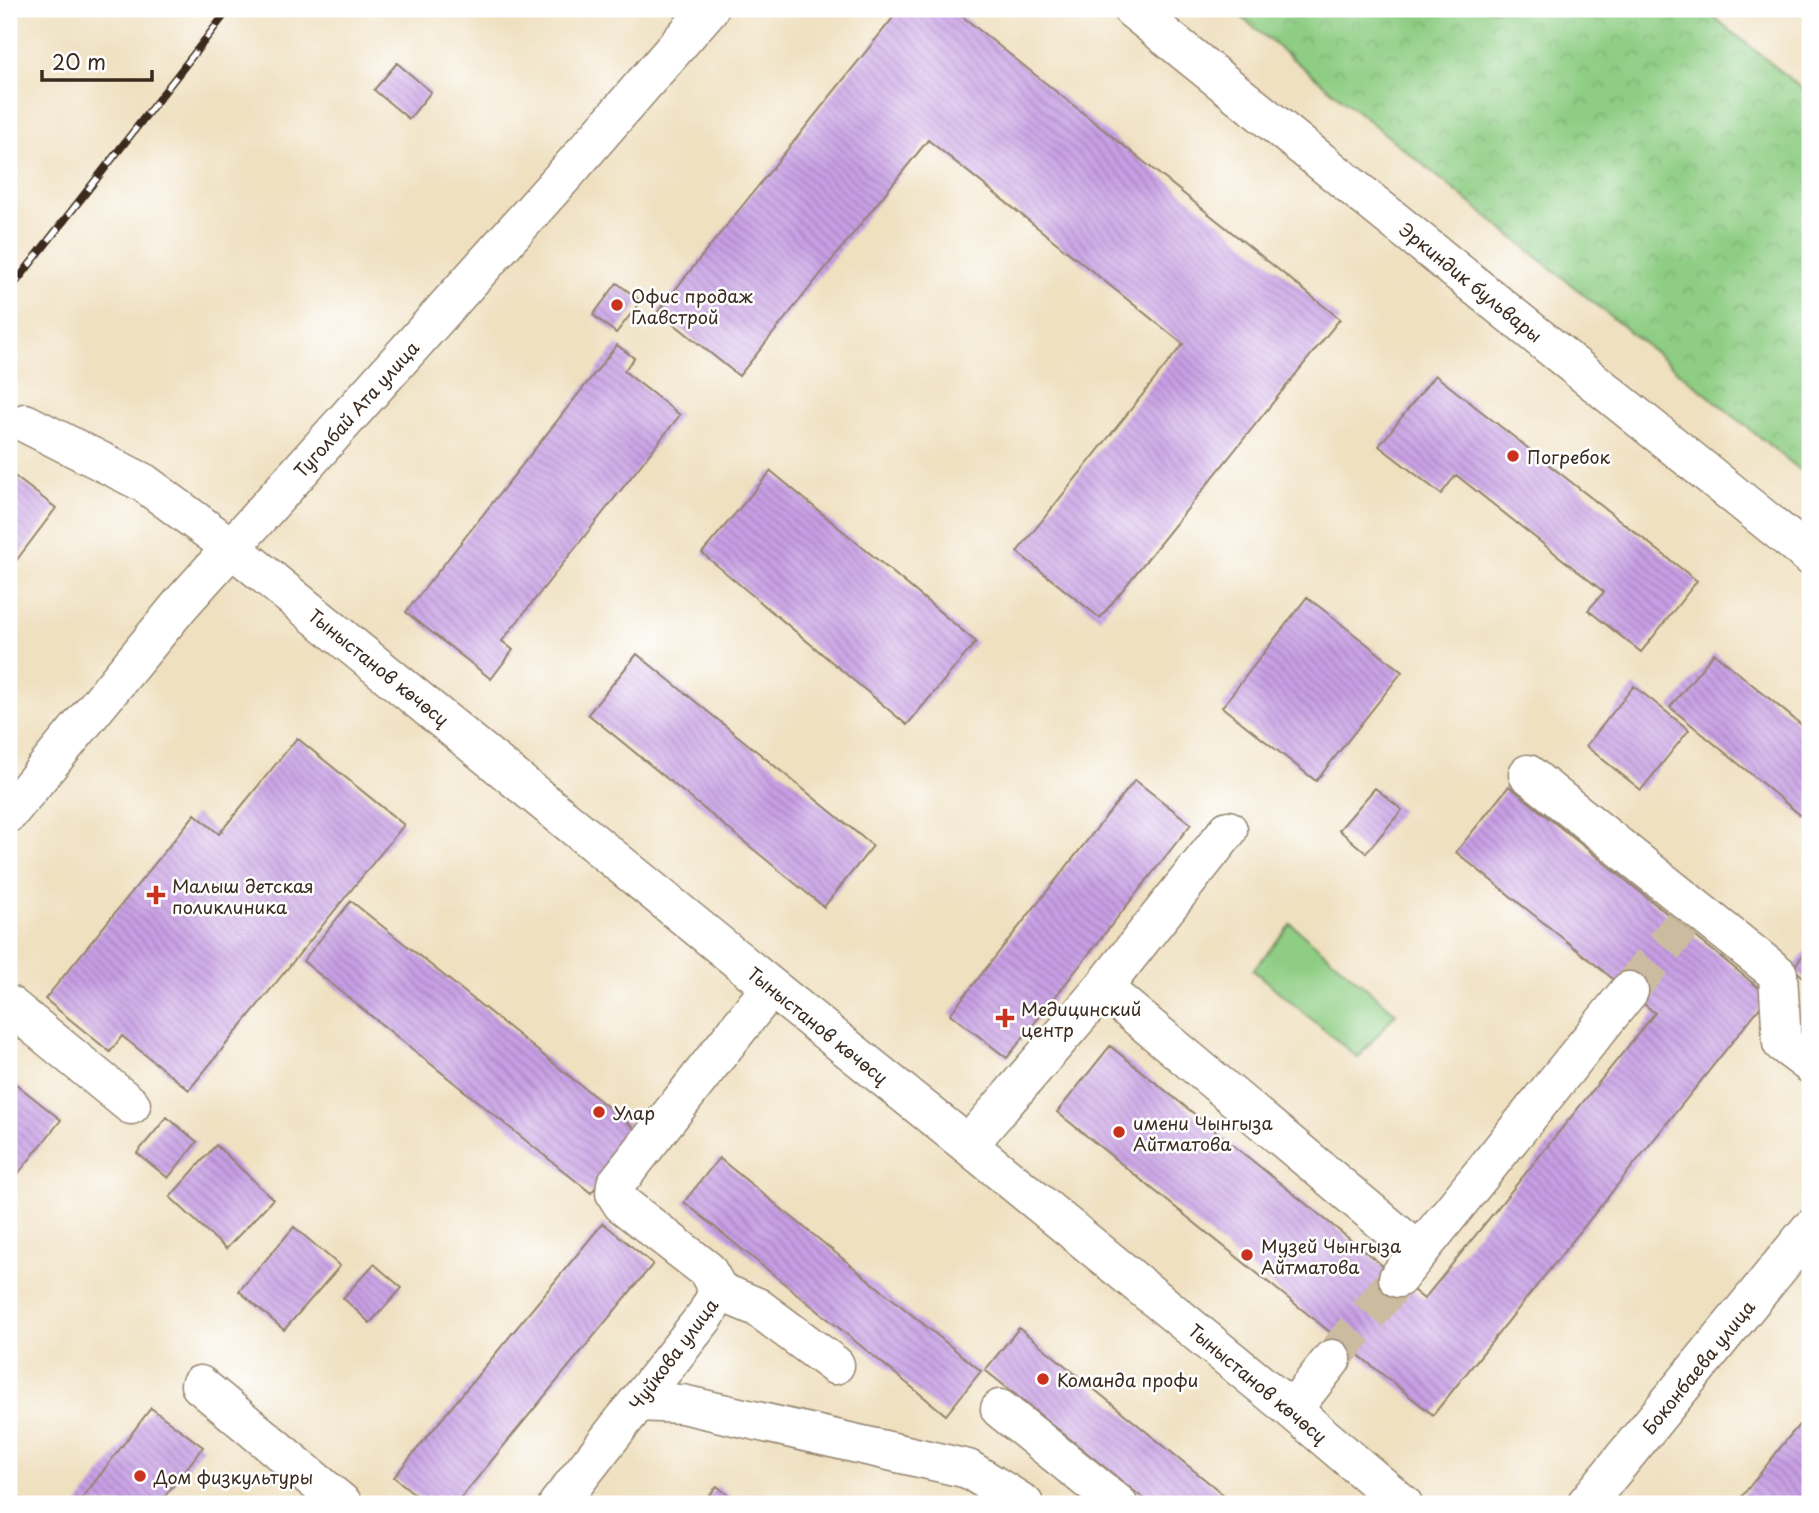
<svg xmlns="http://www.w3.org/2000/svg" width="1819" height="1513" viewBox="0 0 1819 1513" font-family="'Playpen Sans',sans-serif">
  <defs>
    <pattern id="park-crowns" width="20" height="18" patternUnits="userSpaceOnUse" patternTransform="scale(1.75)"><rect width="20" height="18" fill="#8ecd83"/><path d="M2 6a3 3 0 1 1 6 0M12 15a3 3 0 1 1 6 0" fill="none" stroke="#7bb071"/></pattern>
    <pattern id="building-back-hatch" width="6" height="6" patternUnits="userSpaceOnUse" patternTransform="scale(1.75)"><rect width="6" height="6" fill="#c89fe5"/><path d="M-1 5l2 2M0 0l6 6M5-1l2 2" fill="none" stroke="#a482b9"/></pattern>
  </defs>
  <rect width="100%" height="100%" fill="#fff"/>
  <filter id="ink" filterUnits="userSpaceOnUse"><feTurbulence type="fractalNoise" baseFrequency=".0143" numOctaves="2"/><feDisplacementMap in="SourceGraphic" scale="14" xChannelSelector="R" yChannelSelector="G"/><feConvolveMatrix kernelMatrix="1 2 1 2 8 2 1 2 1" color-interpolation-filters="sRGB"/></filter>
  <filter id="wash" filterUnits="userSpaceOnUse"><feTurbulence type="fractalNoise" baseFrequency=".00686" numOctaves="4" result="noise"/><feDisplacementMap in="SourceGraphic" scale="28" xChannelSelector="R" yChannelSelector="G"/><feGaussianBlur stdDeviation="1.57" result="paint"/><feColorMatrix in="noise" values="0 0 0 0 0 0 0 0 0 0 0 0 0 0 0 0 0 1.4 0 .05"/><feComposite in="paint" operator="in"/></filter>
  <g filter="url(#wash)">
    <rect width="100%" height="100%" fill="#efe0c0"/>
    <!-- grass -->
    <path fill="#8ecd83" stroke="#647c50" stroke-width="2" d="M 1291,924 L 1396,1013 L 1358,1058 L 1253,970 Z"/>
    <!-- park -->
    <path fill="url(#park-crowns)" stroke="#647c50" stroke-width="2" d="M 1231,9 L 1704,9 L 1810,95 L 1810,478 Z"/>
    <g id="blocks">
      <!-- building -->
      <path fill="url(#building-back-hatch)" d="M 900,9 L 953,9 L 1340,319 L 1100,618 L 1017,552 L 1183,344 L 928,140 L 739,376 L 658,311 Z
        M 397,63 L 431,92 L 409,119 L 374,90 Z
        M 617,283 L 641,301 L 616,333 L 593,315 Z
        M 617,345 L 634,358 L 624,371 L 680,415 L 502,641 L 513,650 L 491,679 L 406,612 Z
        M 1435,375 L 1697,581 L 1641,652 L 1588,610 L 1604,592 L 1456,475 L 1441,494 L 1379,446 Z
        M 771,471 L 976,642 L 907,725 L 702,553 Z
        M 9,472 L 56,508 L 9,570 Z
        M 1307,597 L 1402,672 L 1316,781 L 1222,707 Z
        M 1714,653 L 1810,732 L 1810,823 L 1670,707 Z
        M 637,654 L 873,846 L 824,907 L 588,714 Z
        M 1634,686 L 1689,730 L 1641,790 L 1586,746 Z
        M 297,738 L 404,825 L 189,1090 L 122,1036 L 110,1052 L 45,999 L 195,814 L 219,834 Z
        M 1135,780 L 1191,824 L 1007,1058 L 950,1014 Z
        M 1509,786 L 1769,996 L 1433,1415 L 1057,1112 L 1110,1046 L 1424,1299 L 1655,1013 L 1456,852 Z
        M 1375,788 L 1402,810 L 1366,853 L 1339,830 Z
        M 351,901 L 639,1132 L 591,1193 L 303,961 Z
        M 1810,946 L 1810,983 L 1793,968 Z
        M 16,1084 L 61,1120 L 9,1185 L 9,1093 Z
        M 167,1117 L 197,1142 L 168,1178 L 137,1153 Z
        M 216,1145 L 273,1199 L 226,1249 L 170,1197 Z
        M 719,1158 L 981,1371 L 946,1415 L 684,1202 Z
        M 603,1223 L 653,1264 L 456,1504 L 427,1504 L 394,1477 Z
        M 294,1227 L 340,1266 L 284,1330 L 239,1291 Z
        M 374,1264 L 402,1288 L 370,1323 L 343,1298 Z
        M 1019,1328 L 1235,1504 L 1150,1504 L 985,1370 Z
        M 151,1408 L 203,1447 L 159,1504 L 78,1504 Z
        M 1810,1412 L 1810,1504 L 1736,1504 L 1788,1438 Z
        M 717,1486 L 739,1504 L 702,1504 Z"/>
    </g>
  </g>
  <g filter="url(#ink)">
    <use href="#blocks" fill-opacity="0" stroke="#95856f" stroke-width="2"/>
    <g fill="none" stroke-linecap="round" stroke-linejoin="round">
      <!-- minor-tunnel -->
      <path stroke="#cbbca0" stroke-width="38" stroke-dasharray="38 19" stroke-linecap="butt" d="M 1629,991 L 1682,925
        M 1332,1359 L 1398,1278"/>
      <!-- minor casing -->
      <g stroke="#95856f" stroke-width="41">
        <path id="minor" d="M 1132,9 L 1810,556
          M 25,423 L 144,483 L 232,548 L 771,987 L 968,1145 L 1292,1410 L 1403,1504
          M 1528,774 L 1778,974 L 1782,1043 L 1810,1064
          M 9,813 L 181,604 L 569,170 L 709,9
          M 1103,988 L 1419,1252
          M 9,1005 L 131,1105
          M 968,1145 L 1103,988 L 1228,830
          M 1398,1278 L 1629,991
          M 719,1291 L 757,1307 L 835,1365
          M 200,1385 L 343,1504
          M 638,1402 L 682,1404 L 968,1469 L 1024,1504
          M 1000,1409 L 1118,1504
          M 1292,1410 L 1332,1359
          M 558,1504 L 706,1315 L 719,1291 L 707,1270 L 622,1204 L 615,1193 L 616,1184 L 771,987"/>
      </g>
      <!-- major casing -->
      <g stroke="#95856f" stroke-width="41">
        <path id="major" d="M 1586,1504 L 1810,1229"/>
      </g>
      <!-- minor -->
      <use href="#minor" stroke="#fff" stroke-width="38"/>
      <!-- major -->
      <use href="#major" stroke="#fff" stroke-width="38"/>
      <!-- rail casing -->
      <g stroke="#3b2a1e" stroke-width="8">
        <path id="rail" d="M 9,291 L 229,9"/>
      </g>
      <!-- rail -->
      <use href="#rail" stroke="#fff" stroke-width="5" stroke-dasharray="16" stroke-linecap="butt"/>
    </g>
  </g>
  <!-- markers -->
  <g fill="#c8321e" stroke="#fff" stroke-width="2.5">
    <circle cx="617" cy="305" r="7"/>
    <circle cx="1513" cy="456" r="7"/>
    <path d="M152.5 884.5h7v7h7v7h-7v7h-7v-7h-7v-7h7z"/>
    <path d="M1001.5 1007.5h7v7h7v7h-7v7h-7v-7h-7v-7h7z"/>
    <circle cx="599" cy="1112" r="7"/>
    <circle cx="1119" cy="1132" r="7"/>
    <circle cx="1247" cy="1255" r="7"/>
    <circle cx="1043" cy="1379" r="7"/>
    <circle cx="140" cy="1476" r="7"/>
  </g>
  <g text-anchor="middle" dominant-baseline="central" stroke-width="5" stroke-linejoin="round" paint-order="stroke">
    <!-- street labels -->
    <g font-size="18" fill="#3b2a1e" stroke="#fff">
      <text transform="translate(1471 282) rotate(39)">Эркиндик бульвары</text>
      <text transform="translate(356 409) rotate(-48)">Туголбай Ата улица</text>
      <text transform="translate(379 667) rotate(39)">Тыныстанов көчөсү</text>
      <text transform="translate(818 1025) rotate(39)">Тыныстанов көчөсү</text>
      <text transform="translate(673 1354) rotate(-53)">Чуйкова улица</text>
      <text transform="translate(1698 1367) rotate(-51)">Боконбаева улица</text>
      <text transform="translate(1258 1383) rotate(40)">Тыныстанов көчөсү</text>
    </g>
    <!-- poi labels -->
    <g font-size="18" fill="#3b2a1e" stroke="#fff" text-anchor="start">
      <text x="631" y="295">Офис продаж<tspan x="631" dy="21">Главстрой</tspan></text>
      <text x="1527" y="456">Погребок</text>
      <text x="172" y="885">Малыш детская<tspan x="172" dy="21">поликлиника</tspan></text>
      <text x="1021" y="1008">Медицинский<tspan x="1021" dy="21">центр</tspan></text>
      <text x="613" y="1112">Улар</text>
      <text x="1133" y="1122">имени Чынгыза<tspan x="1133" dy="21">Айтматова</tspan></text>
      <text x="1261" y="1245">Музей Чынгыза<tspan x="1261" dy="21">Айтматова</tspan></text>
      <text x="1057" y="1379">Команда профи</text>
      <text x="154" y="1476">Дом физкультуры</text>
    </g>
  </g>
  <!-- margin -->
  <rect width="1819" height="1513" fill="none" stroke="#fff" stroke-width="35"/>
  <!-- scale -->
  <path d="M42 70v10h110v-10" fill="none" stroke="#3b2a1e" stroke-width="3.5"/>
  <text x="52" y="70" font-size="21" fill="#3b2a1e" stroke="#ffffff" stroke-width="5" paint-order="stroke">20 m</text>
</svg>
